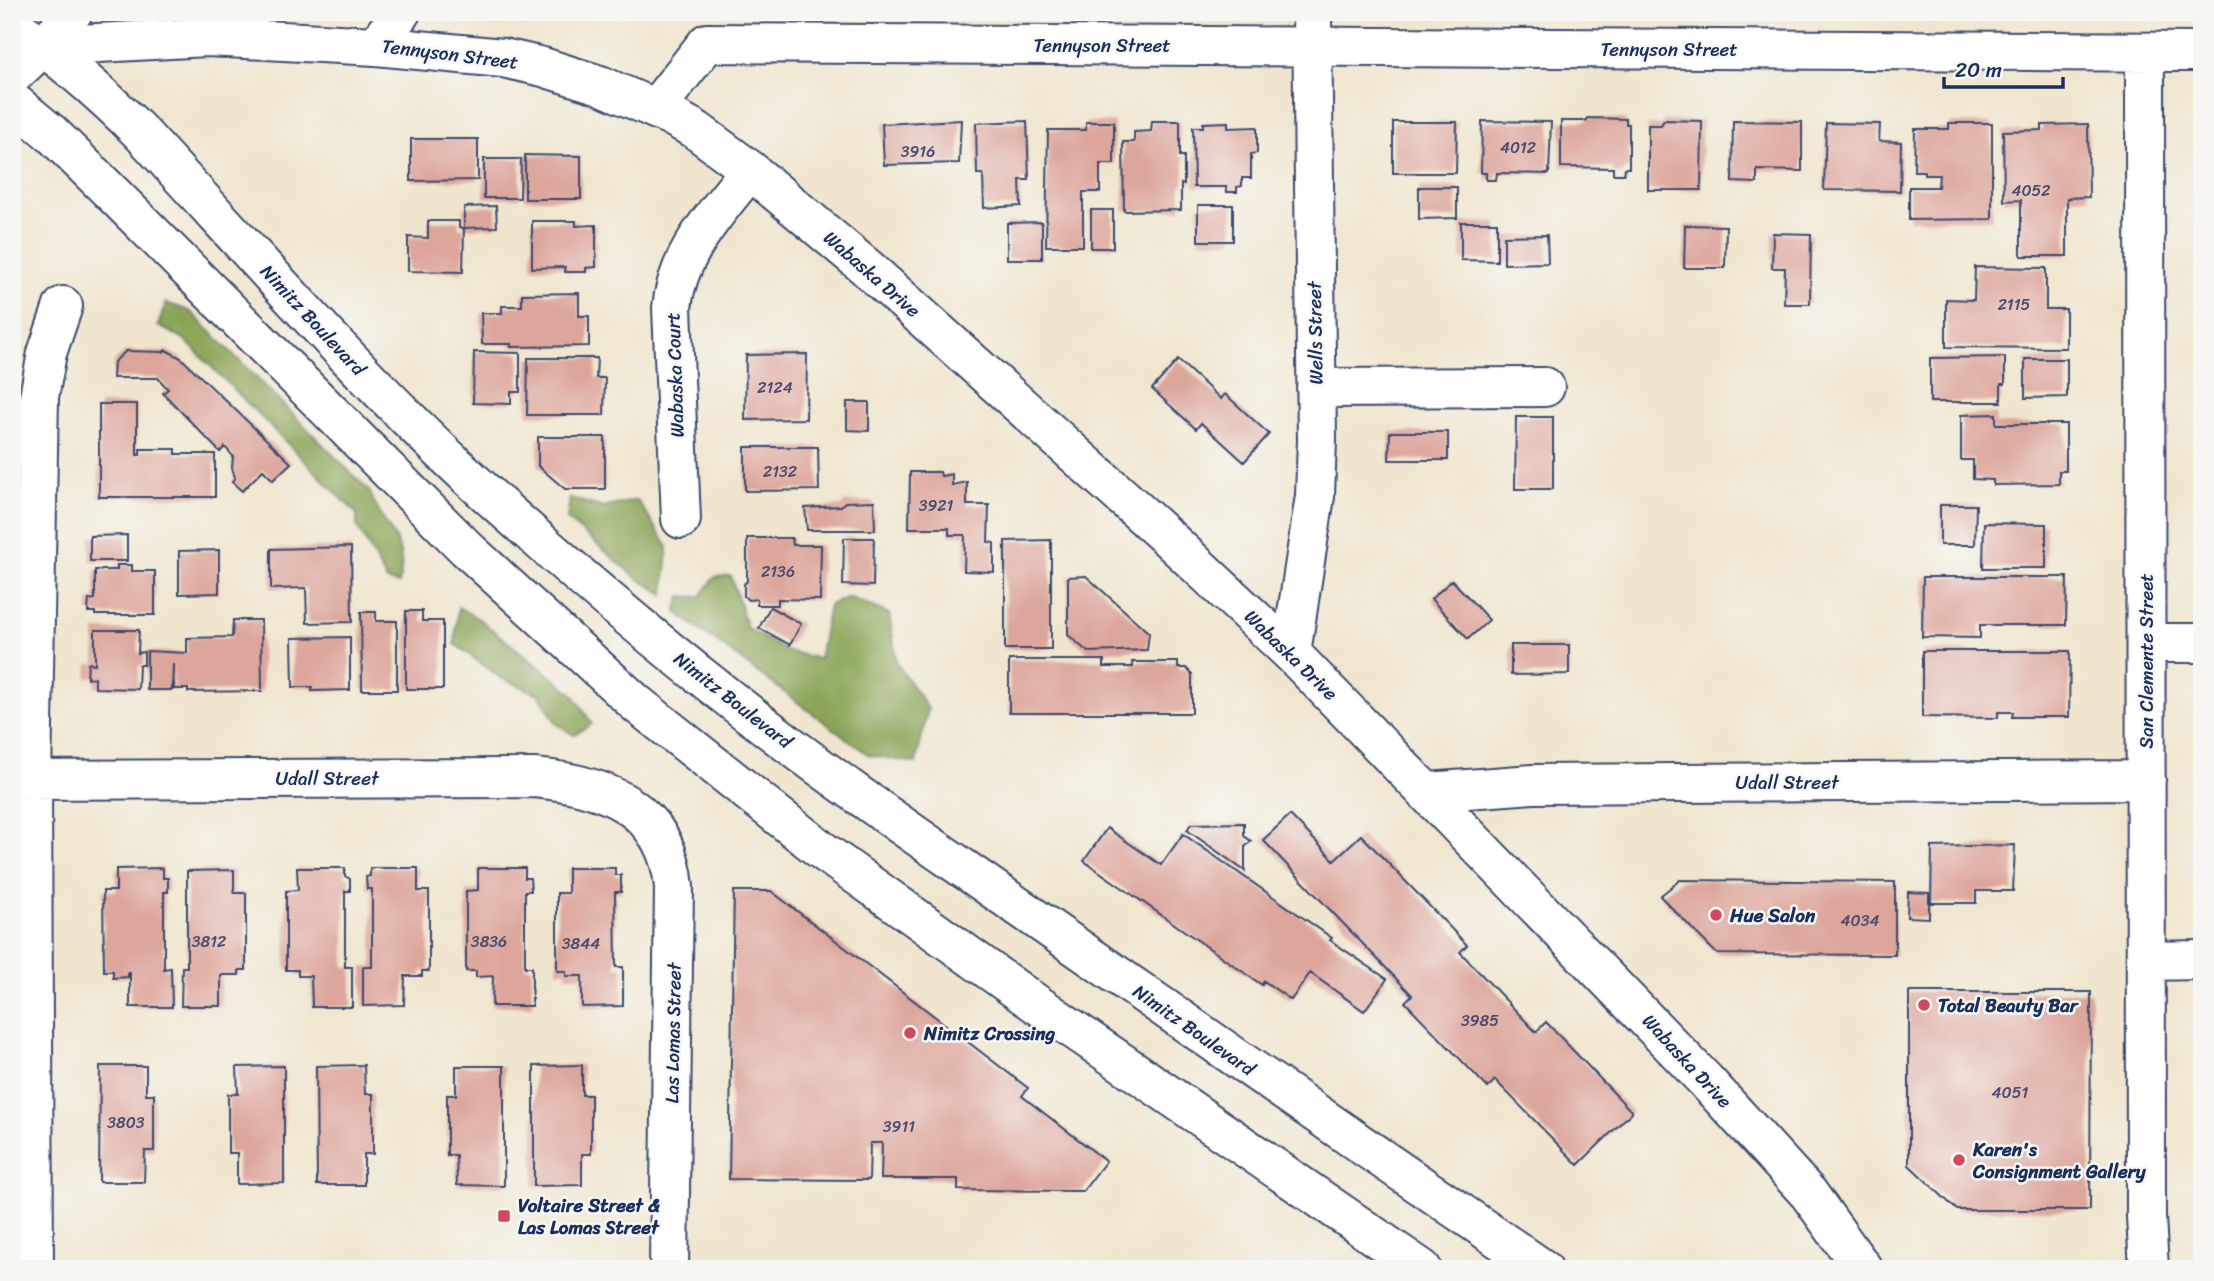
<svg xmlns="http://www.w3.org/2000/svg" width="2214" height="1281" viewBox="0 0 2214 1281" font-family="Sriracha,sans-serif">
  <rect width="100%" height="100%" fill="#f6f6f2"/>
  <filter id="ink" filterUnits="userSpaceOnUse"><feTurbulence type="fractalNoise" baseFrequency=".0143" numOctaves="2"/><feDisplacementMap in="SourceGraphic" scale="14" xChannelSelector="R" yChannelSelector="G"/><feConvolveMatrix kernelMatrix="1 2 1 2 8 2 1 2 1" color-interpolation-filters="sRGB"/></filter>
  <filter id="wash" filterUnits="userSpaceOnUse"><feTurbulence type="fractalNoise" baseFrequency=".00686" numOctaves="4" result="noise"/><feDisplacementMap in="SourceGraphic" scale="28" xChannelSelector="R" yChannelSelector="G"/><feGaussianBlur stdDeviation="1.57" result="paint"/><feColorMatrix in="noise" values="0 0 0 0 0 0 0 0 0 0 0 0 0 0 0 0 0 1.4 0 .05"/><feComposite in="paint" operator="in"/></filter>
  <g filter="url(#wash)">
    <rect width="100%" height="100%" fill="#f0e6cf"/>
    <!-- forest -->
    <path fill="#8aa456" stroke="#526a5a" stroke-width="2" d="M 166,303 L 190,311 L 370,492 C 382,529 410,539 399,584 L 387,581 L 357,526 L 357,514 L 183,338 L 158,326 Z
      M 570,498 L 603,508 L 637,500 L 668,547 L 664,594 L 638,579 L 567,519 Z
      M 731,576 L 747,628 L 787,651 L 819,659 L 829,605 L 849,597 L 889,614 L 897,664 L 928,709 L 916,763 L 869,755 L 676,612 L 681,596 L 700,597 L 715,577 Z
      M 458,607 L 479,619 L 573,694 L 592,724 L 574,735 L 557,724 L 539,694 L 501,678 L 455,644 Z"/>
    <g id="blocks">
      <!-- building -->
      <path fill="#dda69c" d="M 1587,118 L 1626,119 L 1626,124 L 1629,124 L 1629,168 L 1625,168 L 1624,174 L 1613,174 L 1613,168 L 1561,167 L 1561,121 L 1587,121 Z
        M 961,120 L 959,163 L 884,165 L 882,124 Z
        M 1664,120 L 1702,121 L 1701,190 L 1648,190 L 1648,125 L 1661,125 Z
        M 1027,121 L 1029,180 L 1020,180 L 1021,206 L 984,208 L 983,174 L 977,174 L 976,123 Z
        M 1152,121 L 1180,121 L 1180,156 L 1184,156 L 1184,185 L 1181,184 L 1181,210 L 1124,211 L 1123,142 L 1134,142 L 1134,132 L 1151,131 Z
        M 1482,121 L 1551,122 L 1549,174 L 1497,173 L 1496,180 L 1486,180 L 1486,173 L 1481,173 Z
        M 1733,121 L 1802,122 L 1802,171 L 1757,170 L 1757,183 L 1732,182 Z
        M 1086,122 L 1114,122 L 1114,164 L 1100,164 L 1100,192 L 1083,192 L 1083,246 L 1046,246 L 1048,130 L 1086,130 Z
        M 1228,122 L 1228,128 L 1257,127 L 1257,153 L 1251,154 L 1251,178 L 1242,178 L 1242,186 L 1237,187 L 1237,192 L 1227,192 L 1226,187 L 1194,187 L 1193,127 L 1203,127 L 1203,123 Z
        M 1393,122 L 1457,122 L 1456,173 L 1393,173 Z
        M 1826,123 L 1880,124 L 1879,141 L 1901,142 L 1900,191 L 1824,190 Z
        M 1949,123 L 1992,123 L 1992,219 L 1909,220 L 1909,187 L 1938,187 L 1939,175 L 1924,175 L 1924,171 L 1914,171 L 1915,129 L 1949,129 Z
        M 2088,124 L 2089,197 L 2067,198 L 2067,256 L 2021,256 L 2021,200 L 2004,201 L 2003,131 L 2042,130 L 2042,125 Z
        M 411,139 L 478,139 L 478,180 L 411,181 Z
        M 525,155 L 581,156 L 581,199 L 525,199 Z
        M 484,159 L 521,159 L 520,198 L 484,198 Z
        M 1419,187 L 1457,187 L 1457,218 L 1419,219 Z
        M 1198,205 L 1233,205 L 1233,241 L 1198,241 Z
        M 496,206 L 497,227 L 464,228 L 464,207 Z
        M 1091,210 L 1113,210 L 1113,248 L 1091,248 Z
        M 428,221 L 459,221 L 459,228 L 464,228 L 463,272 L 408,271 L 408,237 L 428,238 Z
        M 532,221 L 576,221 L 576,226 L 596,225 L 596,267 L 586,268 L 586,272 L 565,272 L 565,267 L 532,268 Z
        M 1042,222 L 1042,259 L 1007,259 L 1007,223 Z
        M 1461,222 L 1497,222 L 1497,261 L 1461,260 Z
        M 1685,225 L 1726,226 L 1725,268 L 1684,268 Z
        M 1773,233 L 1811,234 L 1810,304 L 1784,304 L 1785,268 L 1772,268 Z
        M 1547,235 L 1548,263 L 1504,264 L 1504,236 Z
        M 1975,267 L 2046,268 L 2046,309 L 2066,309 L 2066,348 L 1946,347 L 1946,299 L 1974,300 Z
        M 579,293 L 579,316 L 589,316 L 589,346 L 511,347 L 511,344 L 482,344 L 481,313 L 502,313 L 502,306 L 522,306 L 522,294 Z
        M 166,350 L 181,358 L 291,463 L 273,480 L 263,470 L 242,491 L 232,482 L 235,478 L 232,468 L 233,456 L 225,447 L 220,452 L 163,393 L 168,389 L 158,378 L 113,378 L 114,362 L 126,351 L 163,352 Z
        M 474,352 L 520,353 L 520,392 L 511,392 L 511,404 L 473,403 Z
        M 807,354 L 806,419 L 745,420 L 746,355 Z
        M 2005,357 L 2005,384 L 2001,384 L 2001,402 L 1930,402 L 1930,358 Z
        M 528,358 L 597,358 L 596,378 L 605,378 L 604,415 L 527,415 Z
        M 2025,359 L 2067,359 L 2067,397 L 2025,398 Z
        M 1178,360 L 1221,399 L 1225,394 L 1269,434 L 1244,462 L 1201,423 L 1196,429 L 1152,389 Z
        M 847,402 L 869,402 L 869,431 L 847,430 Z
        M 99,404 L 137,404 L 137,455 L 140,455 L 140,449 L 176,449 L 176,454 L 215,454 L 215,497 L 99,497 Z
        M 1996,414 L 1996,424 L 2066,424 L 2066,471 L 2059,471 L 2059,484 L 1993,485 L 1993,480 L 1973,479 L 1973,460 L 1961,460 L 1961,415 Z
        M 1516,417 L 1553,417 L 1553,489 L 1515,489 Z
        M 1390,432 L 1448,432 L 1448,460 L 1389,460 Z
        M 538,437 L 605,437 L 605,489 L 565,489 L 538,466 Z
        M 745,447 L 818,447 L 819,490 L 745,491 Z
        M 910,472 L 940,472 L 941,476 L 952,474 L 952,485 L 967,482 L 967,505 L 989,505 L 988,542 L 994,543 L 994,572 L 964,571 L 965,535 L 949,535 L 949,528 L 909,528 Z
        M 874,501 L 875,530 L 807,530 L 805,508 L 841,506 L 845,502 Z
        M 1940,505 L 1976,505 L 1975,545 L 1940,545 Z
        M 1984,523 L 2046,524 L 2046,568 L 1983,568 Z
        M 127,535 L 127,561 L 90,561 L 90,536 Z
        M 747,538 L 792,538 L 793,545 L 821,545 L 820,600 L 778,599 L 778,605 L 757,605 L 757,599 L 748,600 L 744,596 L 744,584 L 747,581 Z
        M 844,538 L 874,538 L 873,586 L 843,585 Z
        M 1051,540 L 1051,649 L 1005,649 L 1005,541 Z
        M 351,547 L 352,622 L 307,623 L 306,588 L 271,589 L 271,549 Z
        M 219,550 L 219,593 L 179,594 L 179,551 Z
        M 117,565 L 132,565 L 132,571 L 155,571 L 155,615 L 95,615 L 95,612 L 88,612 L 89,600 L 95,599 L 95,570 L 117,570 Z
        M 1086,576 L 1149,633 L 1147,650 L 1088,652 L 1068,635 L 1068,577 Z
        M 1923,577 L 2067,577 L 2066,625 L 1980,625 L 1980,638 L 1922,637 Z
        M 1452,580 L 1489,620 L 1468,639 L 1431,599 Z
        M 770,607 L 801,624 L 790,645 L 759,628 Z
        M 406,611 L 422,611 L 422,621 L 443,621 L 443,689 L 406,689 Z
        M 361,612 L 376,612 L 376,621 L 397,621 L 397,690 L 362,690 Z
        M 233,620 L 261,620 L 262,691 L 188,692 L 188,689 L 174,689 L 173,664 L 172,690 L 147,690 L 147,651 L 187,653 L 187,638 L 232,637 Z
        M 95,630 L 139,630 L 138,653 L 144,652 L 144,665 L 139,665 L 138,689 L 95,688 L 95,678 L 87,678 L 88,663 L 95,664 Z
        M 350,637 L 350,690 L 312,691 L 312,687 L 293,687 L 292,638 Z
        M 1511,645 L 1569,645 L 1569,674 L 1511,675 Z
        M 1922,651 L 2070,651 L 2069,717 L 2012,717 L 2013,712 L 1998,712 L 1998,718 L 1922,717 Z
        M 1009,660 L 1104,660 L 1104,667 L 1133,667 L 1132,662 L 1178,662 L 1178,668 L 1186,668 L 1192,674 L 1192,713 L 1009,713 Z
        M 1290,815 L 1334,860 L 1361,835 L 1467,945 L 1460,952 L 1536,1032 L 1546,1022 L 1632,1112 L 1578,1165 L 1495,1080 L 1488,1088 L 1405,1002 L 1412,995 L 1263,840 Z
        M 1244,823 L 1244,836 L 1251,841 L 1245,847 L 1245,871 L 1187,830 L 1191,824 Z
        M 1107,828 L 1161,865 L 1183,834 L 1332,938 L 1330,940 L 1387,979 L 1364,1011 L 1310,973 L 1291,1000 L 1264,981 L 1262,985 L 1084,861 Z
        M 2015,845 L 2013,891 L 1976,891 L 1976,903 L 1931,903 L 1932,847 Z
        M 163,868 L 163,878 L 168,878 L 168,892 L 164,892 L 164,969 L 171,968 L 172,1007 L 130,1007 L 130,972 L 128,972 L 128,977 L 113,978 L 113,971 L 104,971 L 103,891 L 116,891 L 116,869 Z
        M 297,868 L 345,868 L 345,876 L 350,879 L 350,891 L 345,891 L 345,967 L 352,967 L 352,1007 L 312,1007 L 311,976 L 298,976 L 298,970 L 286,970 L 286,891 L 298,890 Z
        M 370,868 L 418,868 L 418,891 L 429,891 L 429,971 L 422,971 L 422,976 L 405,976 L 404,1005 L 363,1006 L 363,967 L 372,967 L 372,889 L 367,889 L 366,877 L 370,876 Z
        M 478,868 L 525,868 L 525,878 L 530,878 L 531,891 L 525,891 L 525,967 L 532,967 L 532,1006 L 492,1006 L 493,976 L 476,977 L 476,971 L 466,971 L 466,891 L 478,890 Z
        M 568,868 L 615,868 L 615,875 L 621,875 L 621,892 L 615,892 L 616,967 L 623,967 L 623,1006 L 582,1007 L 582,976 L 566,976 L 566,971 L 557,971 L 557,893 L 568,893 Z
        M 234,870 L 234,893 L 246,893 L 246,970 L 239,970 L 239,975 L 221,975 L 221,1006 L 181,1006 L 182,967 L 187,967 L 187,871 Z
        M 1680,880 L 1895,882 L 1895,955 L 1717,954 L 1660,896 Z
        M 734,891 L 771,891 L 1028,1088 L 1022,1096 L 1106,1161 L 1083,1191 L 958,1190 L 958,1179 L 881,1179 L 882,1143 L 870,1143 L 869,1180 L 729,1179 Z
        M 1908,892 L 1929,893 L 1929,918 L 1907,917 Z
        M 1909,992 L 2091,992 L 2090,1210 L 1957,1210 L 1909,1165 Z
        M 364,1065 L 365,1094 L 373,1094 L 373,1154 L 364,1154 L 364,1185 L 317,1185 L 316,1066 Z
        M 582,1065 L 582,1095 L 591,1095 L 591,1154 L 582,1154 L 582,1185 L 534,1186 L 534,1066 Z
        M 100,1066 L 146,1066 L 146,1094 L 154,1094 L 154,1151 L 145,1151 L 144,1182 L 99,1182 Z
        M 284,1066 L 284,1183 L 237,1184 L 237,1153 L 228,1153 L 228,1094 L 238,1094 L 237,1067 Z
        M 456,1066 L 504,1066 L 504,1186 L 457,1185 L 456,1155 L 447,1155 L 447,1095 L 456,1095 Z"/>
    </g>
  </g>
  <g filter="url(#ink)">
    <use href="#blocks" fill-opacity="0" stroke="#3b4a6f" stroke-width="2"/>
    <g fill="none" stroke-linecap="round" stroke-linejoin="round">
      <!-- minor casing -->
      <g stroke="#3b4a6f" stroke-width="42">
        <path id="minor" d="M 44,46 L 73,12
          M 376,46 L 401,12
          M 2145,52 L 2146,1217 L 2149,1269
          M 655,109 L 707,43 L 2202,52
          M 1316,388 L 1545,387
          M 681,519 L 672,308 C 677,253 717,212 750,170
          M 2146,643 L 2202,643
          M 1291,653 L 1315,496 L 1317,440 L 1312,12
          M 12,780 L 534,778 C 605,784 667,808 674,887 L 669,1269
          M 1428,792 L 1533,784 L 2146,780
          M 2146,961 L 2202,960
          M 34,1269 L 32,780 L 39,397 L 47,353 L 63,306"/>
      </g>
      <!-- major casing -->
      <g stroke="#3b4a6f" stroke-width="42">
        <path id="major" d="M 12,25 C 59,56 101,93 141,133 C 254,255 363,381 487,494 C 579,577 675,658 774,733 C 855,795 942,853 1026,912 C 1197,1032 1370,1151 1543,1269
          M 44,46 L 207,37 L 376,46 L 503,58 L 543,67 L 600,85 L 669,115 L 696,130 L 750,170 L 866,267 L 1167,537 L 1291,653 L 1705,1080 L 1809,1194 L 1863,1269
          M 12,76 L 44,46
          M 12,101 L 52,134 L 119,200 L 467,549 L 637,704 L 820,849 L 1028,998 L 1422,1269"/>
      </g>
      <!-- minor -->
      <use href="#minor" stroke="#fff" stroke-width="38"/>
      <!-- major -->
      <use href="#major" stroke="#fff" stroke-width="38"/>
    </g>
  </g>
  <!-- markers -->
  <g fill="#d1495b" stroke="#f6f6f2" stroke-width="2.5">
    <circle cx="1716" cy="915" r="7"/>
    <circle cx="1924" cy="1005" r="7"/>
    <circle cx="910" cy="1033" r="7"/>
    <circle cx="1959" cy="1160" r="7"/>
    <rect x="497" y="1209" width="14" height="14" rx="3.5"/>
  </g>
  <g text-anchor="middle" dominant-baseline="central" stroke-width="5" stroke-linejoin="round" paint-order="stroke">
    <!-- number labels -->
    <g font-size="16" fill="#4c4d6e">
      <text x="1518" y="147">4012</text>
      <text x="918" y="151">3916</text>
      <text x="2031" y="190">4052</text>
      <text x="2014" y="304">2115</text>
      <text x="775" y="387">2124</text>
      <text x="780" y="471">2132</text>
      <text x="936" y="505">3921</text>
      <text x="778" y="571">2136</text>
      <text x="1860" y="920">4034</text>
      <text x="209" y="941">3812</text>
      <text x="489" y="941">3836</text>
      <text x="581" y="943">3844</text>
      <text x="1480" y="1020">3985</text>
      <text x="2010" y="1092">4051</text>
      <text x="126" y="1122">3803</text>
      <text x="899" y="1126">3911</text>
    </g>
    <!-- street labels -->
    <g font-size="19" fill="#1b2f5e" stroke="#f6f6f2">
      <text x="1102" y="45">Tennyson Street</text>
      <text x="1669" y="49">Tennyson Street</text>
      <text transform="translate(450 54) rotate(7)">Tennyson Street</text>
      <text transform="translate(872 274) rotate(41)">Wabaska Drive</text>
      <text transform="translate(313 320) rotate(47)">Nimitz Boulevard</text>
      <text transform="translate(1315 333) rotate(-91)">Wells Street</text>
      <text transform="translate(675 375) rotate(-92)">Wabaska Court</text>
      <text transform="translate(1291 655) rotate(44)">Wabaska Drive</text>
      <text transform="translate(2146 661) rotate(-90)">San Clemente Street</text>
      <text transform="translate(733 700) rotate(38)">Nimitz Boulevard</text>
      <text x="327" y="778">Udall Street</text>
      <text x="1787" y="782">Udall Street</text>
      <text transform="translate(1194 1030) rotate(35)">Nimitz Boulevard</text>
      <text transform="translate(673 1033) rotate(-89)">Las Lomas Street</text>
      <text transform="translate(1687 1061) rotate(47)">Wabaska Drive</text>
    </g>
    <!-- poi labels -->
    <g font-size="19" font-weight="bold" fill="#1b2f5e" stroke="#f6f6f2" text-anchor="start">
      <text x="1730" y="915">Hue Salon</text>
      <text x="1938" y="1005">Total Beauty Bar</text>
      <text x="924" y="1033">Nimitz Crossing</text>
      <text x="1973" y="1149">Karen's<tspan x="1973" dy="22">Consignment Gallery</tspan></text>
      <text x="518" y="1205">Voltaire Street &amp;<tspan x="518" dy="22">Las Lomas Street</tspan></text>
    </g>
  </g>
  <!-- margin -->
  <rect width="2214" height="1281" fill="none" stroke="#f6f6f2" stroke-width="42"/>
  <!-- scale -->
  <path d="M1944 77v10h119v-10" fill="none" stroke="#1b2f5e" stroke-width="3.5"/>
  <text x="1955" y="77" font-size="21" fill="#1b2f5e" stroke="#f6f6f2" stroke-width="5" paint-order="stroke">20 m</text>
</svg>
